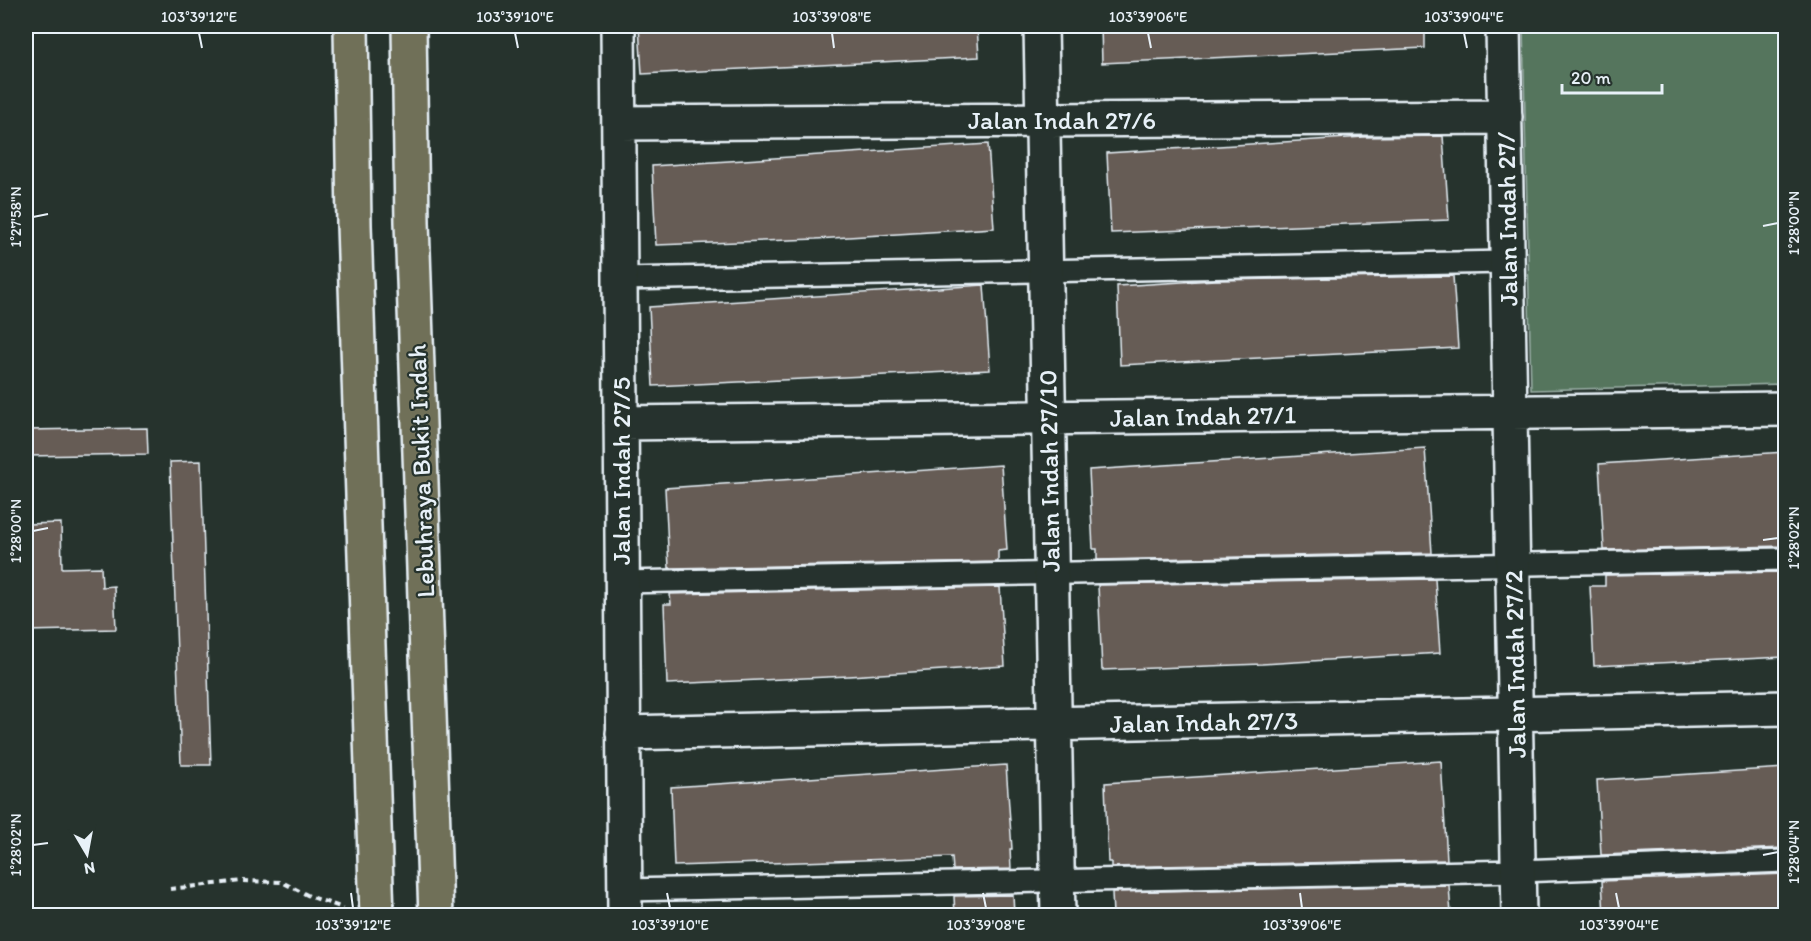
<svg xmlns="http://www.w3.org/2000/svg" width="1811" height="941" viewBox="0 0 1811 941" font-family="Itim,sans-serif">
  <rect width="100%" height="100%" fill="#26332d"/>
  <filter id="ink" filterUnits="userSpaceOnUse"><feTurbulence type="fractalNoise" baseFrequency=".0167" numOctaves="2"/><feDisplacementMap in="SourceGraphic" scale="12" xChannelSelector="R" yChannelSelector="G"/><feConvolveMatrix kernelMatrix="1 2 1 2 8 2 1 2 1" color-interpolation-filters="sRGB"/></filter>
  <g filter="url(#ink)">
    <!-- green -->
    <path fill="#54745d" stroke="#9eb2aa" stroke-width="1.5" d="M 1523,26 L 1785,26 L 1785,384 L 1531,390 Z"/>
    <!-- building -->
    <path fill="#665b54" stroke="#e8f1f8" stroke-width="1.5" d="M 639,26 L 977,26 L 979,57 L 642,74 Z
      M 1101,26 L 1425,26 L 1425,48 L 1102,63 Z
      M 1443,136 L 1449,220 L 1111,233 L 1107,153 L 1364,137 Z
      M 988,144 L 994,228 L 816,239 L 656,245 L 652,166 Z
      M 1453,276 L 1458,348 L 1120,365 L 1117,286 L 1215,280 Z
      M 984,285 L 990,370 L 653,386 L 649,307 Z
      M 147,428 L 148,454 L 26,456 L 26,430 Z
      M 1425,448 L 1432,553 L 1097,560 L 1097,549 L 1093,549 L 1089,470 Z
      M 1785,452 L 1785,546 L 1604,550 L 1599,464 Z
      M 201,461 L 211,765 L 181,765 L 170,462 Z
      M 1001,465 L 1007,550 L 998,551 L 998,562 L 669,568 L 665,488 Z
      M 61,523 L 62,568 L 101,567 L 102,587 L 114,586 L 116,629 L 26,631 L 26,524 Z
      M 1785,572 L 1785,657 L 1594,666 L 1590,586 L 1605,586 L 1605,575 Z
      M 1435,579 L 1440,653 L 1262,664 L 1102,670 L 1098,585 Z
      M 1000,587 L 1005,666 L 849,676 L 667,684 L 664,604 L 671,604 L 670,594 Z
      M 1441,761 L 1447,860 L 1111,867 L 1111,862 L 1108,862 L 1105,783 Z
      M 1006,765 L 1012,849 L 1010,849 L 1011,869 L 953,870 L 952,857 L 674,866 L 671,787 Z
      M 1785,768 L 1785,848 L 1601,855 L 1597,780 Z
      M 1785,874 L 1785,915 L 1604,915 L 1602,881 Z
      M 1449,885 L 1451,915 L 1113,915 L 1112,892 Z
      M 1013,895 L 1014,915 L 955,915 L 954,896 Z"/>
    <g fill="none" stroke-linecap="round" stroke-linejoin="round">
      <!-- service casing -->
      <g stroke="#e8f1f8" stroke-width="26">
        <path id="service" d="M 620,279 L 1507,262
          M 622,582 L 1786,559
          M 625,890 L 1519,871 L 1786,861"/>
      </g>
      <!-- minor casing -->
      <g stroke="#e8f1f8" stroke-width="38">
        <path id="minor" d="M 618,26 L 625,916
          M 1041,26 L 1058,916
          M 1503,26 L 1519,916
          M 619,123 L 1505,117
          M 621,423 L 1786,409
          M 623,733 L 1786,708"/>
      </g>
      <!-- trunk casing -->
      <g stroke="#e8f1f8" stroke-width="38">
        <path id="trunk" d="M 351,26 L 354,225 L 377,916
          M 409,26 L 412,222 L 436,916"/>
      </g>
      <!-- path -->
      <path stroke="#e8f1f8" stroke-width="4" stroke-dasharray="6 4.5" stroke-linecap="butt" d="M 170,889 L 242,881 L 282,882 L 309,896 L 343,908"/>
      <!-- service -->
      <use href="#service" stroke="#26332d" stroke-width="21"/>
      <!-- minor -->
      <use href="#minor" stroke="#26332d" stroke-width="33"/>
      <!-- trunk -->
      <use href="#trunk" stroke="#706f59" stroke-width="33"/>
    </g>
  </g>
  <!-- ticks -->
  <path fill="none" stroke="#e8f1f8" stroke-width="2" d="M 199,33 L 202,48M 515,33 L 518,48M 832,33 L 834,48M 1148,33 L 1151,48M 1464,33 L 1467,48M 33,217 L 48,214M 1763,226 L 1778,223M 33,531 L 48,528M 1763,540 L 1778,538M 33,845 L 48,843M 1763,855 L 1778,852M 351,893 L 353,908M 667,893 L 670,908M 983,893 L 986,908M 1300,893 L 1302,908M 1616,893 L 1619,908"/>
  <g text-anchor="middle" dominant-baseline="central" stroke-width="4.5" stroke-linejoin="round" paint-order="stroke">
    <!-- street labels -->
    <g font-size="26" fill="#e8f1f8" stroke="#26332d">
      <text x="1062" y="120">Jalan Indah 27/6</text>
      <text transform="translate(1507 219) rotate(-91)">Jalan Indah 27/</text>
      <text transform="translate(1203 416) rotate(-1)">Jalan Indah 27/1</text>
      <text transform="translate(421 471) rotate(-92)">Lebuhraya Bukit Indah</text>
      <text transform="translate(621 471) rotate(-90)">Jalan Indah 27/5</text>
      <text transform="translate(1049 471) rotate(-91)">Jalan Indah 27/10</text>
      <text transform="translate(1515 664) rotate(-91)">Jalan Indah 27/2</text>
      <text transform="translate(1204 722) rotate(-1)">Jalan Indah 27/3</text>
    </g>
  </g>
  <!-- margin -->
  <rect width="1811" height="941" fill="none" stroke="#26332d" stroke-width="66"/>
  <!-- north arrow -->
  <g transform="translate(87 854) rotate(170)" stroke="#26332d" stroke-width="4.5" paint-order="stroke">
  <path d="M0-4.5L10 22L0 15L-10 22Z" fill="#e8f1f8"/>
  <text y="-9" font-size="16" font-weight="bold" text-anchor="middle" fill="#e8f1f8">N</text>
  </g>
  <!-- scale -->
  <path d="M1562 84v9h100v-9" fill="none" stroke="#e8f1f8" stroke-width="3"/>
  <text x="1571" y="84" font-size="18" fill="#e8f1f8" stroke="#26332d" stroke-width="4.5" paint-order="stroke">20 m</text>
  <rect x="33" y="33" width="1745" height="875" fill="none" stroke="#e8f1f8" stroke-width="2"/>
  <g font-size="15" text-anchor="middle" fill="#e8f1f8">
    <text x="199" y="22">103°39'12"E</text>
    <text x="515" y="22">103°39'10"E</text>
    <text x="832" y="22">103°39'08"E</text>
    <text x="1148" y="22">103°39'06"E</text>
    <text x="1464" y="22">103°39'04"E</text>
    <text transform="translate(16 217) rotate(-90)" y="5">1°27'58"N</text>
    <text transform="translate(1794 223) rotate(-90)" y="5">1°28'00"N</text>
    <text transform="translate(16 531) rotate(-90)" y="5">1°28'00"N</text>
    <text transform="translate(1794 538) rotate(-90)" y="5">1°28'02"N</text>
    <text transform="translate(16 845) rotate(-90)" y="5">1°28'02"N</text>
    <text transform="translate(1794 852) rotate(-90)" y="5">1°28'04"N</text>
    <text x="353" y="930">103°39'12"E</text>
    <text x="670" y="930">103°39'10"E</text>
    <text x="986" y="930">103°39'08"E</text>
    <text x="1302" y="930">103°39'06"E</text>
    <text x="1619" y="930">103°39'04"E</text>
  </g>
</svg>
